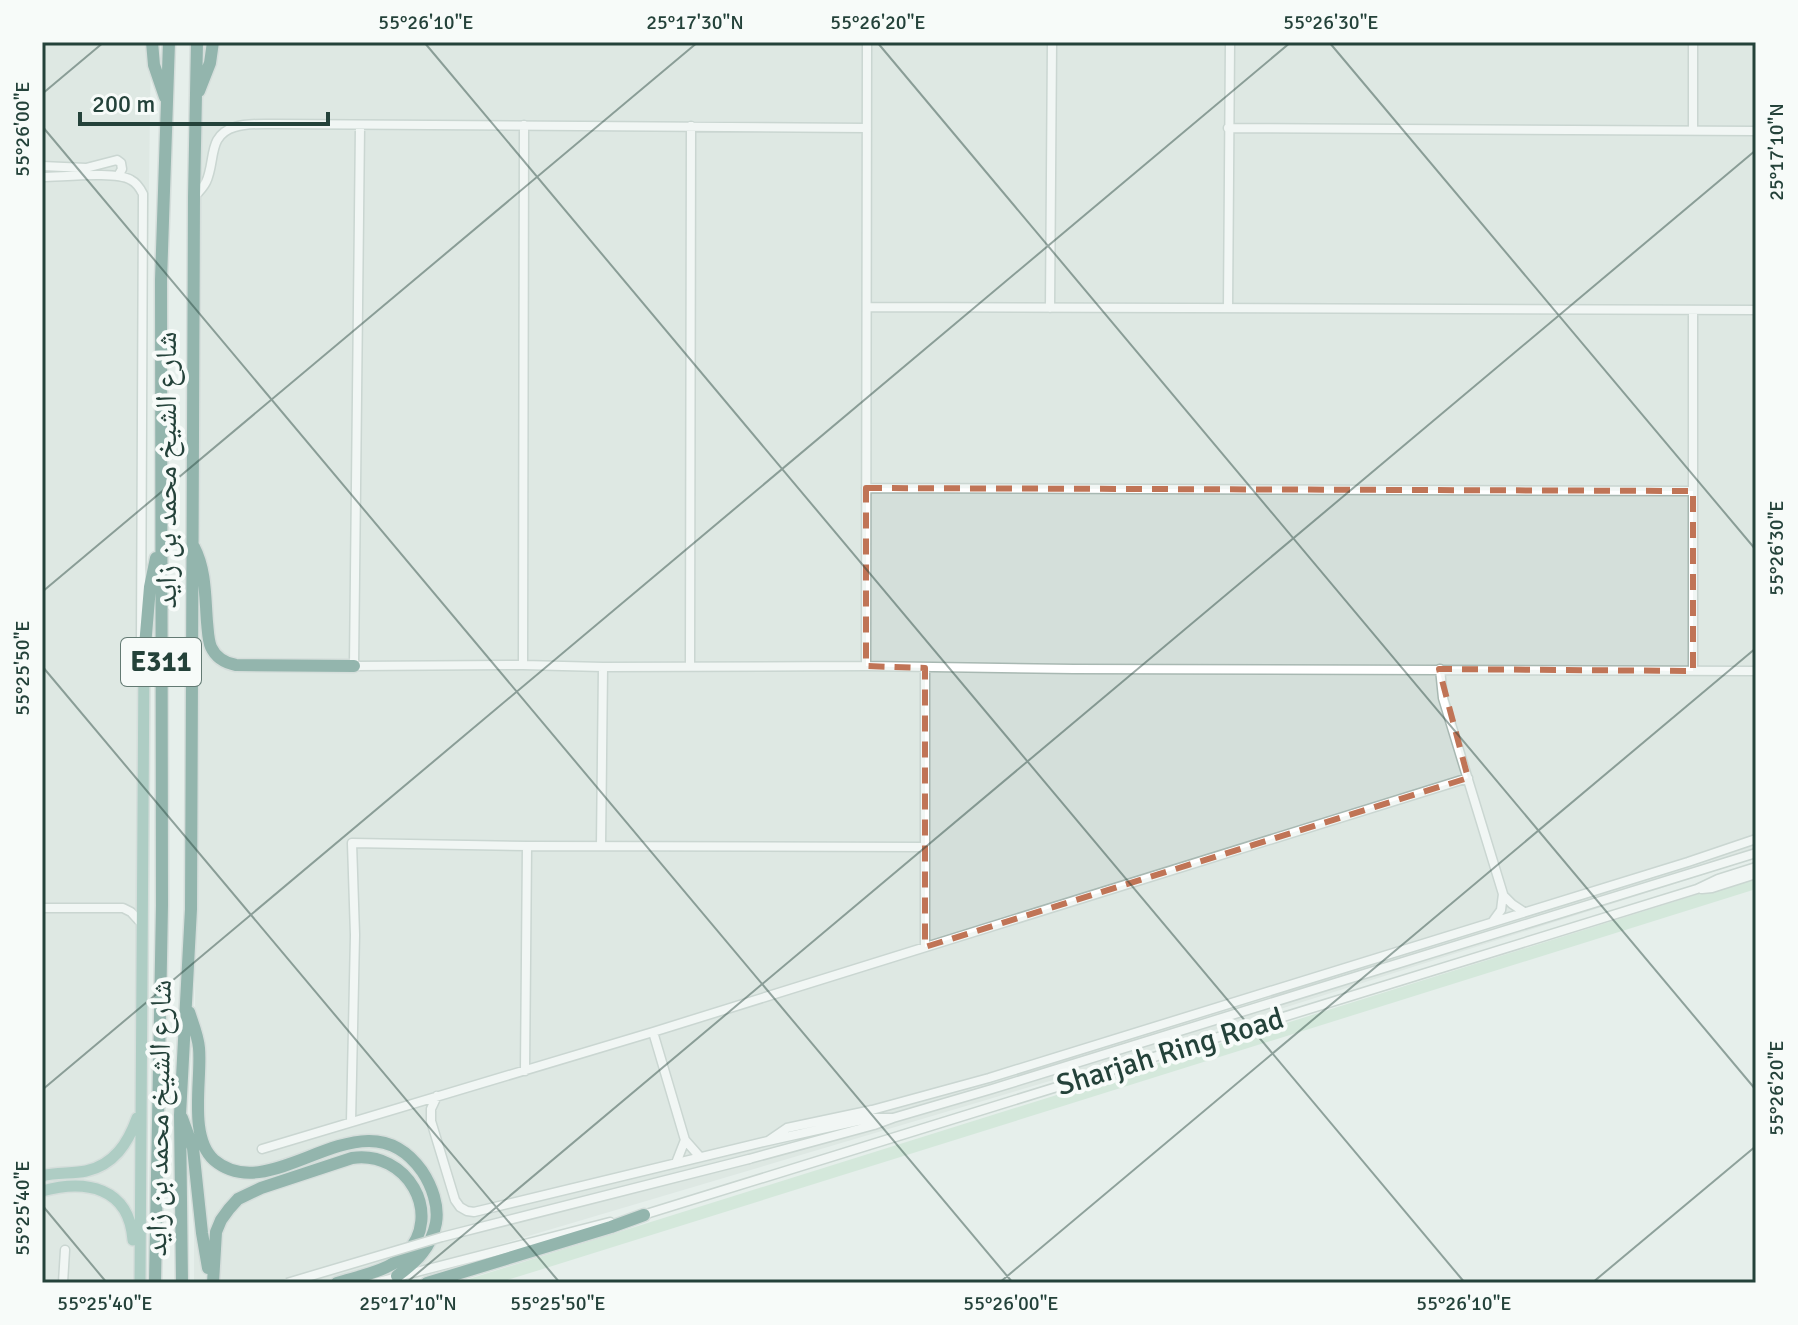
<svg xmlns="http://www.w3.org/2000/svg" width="1798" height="1325" viewBox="0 0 1798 1325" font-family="Signika,'Noto Naskh Arabic',sans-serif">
  <rect width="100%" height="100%" fill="#e6efeb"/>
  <!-- built -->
  <path fill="#d4dfda" d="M 42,42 L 151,42 L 133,1283 L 42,1283 Z
    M 198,42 L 1756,42 L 1756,858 L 1107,1064 L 370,1283 L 194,1283 Z"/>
  <!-- green -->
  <path fill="#bfe0c8" d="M 1756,876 L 1756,889 L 498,1283 L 456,1283 Z"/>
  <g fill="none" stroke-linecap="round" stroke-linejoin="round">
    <!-- minor casing -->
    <g stroke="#a8b8b2" stroke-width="11">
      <path id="minor" d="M 360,126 L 354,666 L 523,665 L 603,667 L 866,666 L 1074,669 L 1756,671
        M 1228,128 L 1756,131
        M 1693,130 L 1693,42
        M 42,166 L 86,168 L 117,160 L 121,163 L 122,169 L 118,176
        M 42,177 C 62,177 116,171 131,180 C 137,183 140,188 143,194 L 141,644
        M 194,197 C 199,192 203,188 206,182 C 216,161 207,135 235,127 C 247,123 262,124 275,124 L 867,128
        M 867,307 L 1756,310
        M 1050,308 L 1052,42
        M 1228,308 L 1230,42
        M 1693,310 L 1693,671
        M 866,488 L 1693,491
        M 523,665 L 524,125
        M 690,666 L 691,126
        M 866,666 L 867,42
        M 1440,669 L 1443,698 L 1503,894 L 1501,910 L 1493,921
        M 601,846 L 603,667
        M 1702,889 L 1712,888 L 1756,874
        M 1503,895 L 1512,904 L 1524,912
        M 42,908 L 123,908 L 131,912 L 142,924
        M 925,947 L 925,668
        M 653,1032 L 685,1140 L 700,1157
        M 525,1071 L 527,846
        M 437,1096 L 431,1109 L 431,1121 L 455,1200 L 460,1207 L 467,1211 L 474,1212 L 768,1141 L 871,1118 L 892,1118
        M 351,1122 L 355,935 L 352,843 L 527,846 L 925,847
        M 768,1141 L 787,1128 L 872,1110 L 989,1078 L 1688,862 L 1756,839
        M 262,1149 L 653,1032 L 1468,778
        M 749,1159 L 874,1125 L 893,1118 L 992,1089 L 1756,853
        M 676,1163 L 685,1140
        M 643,1215 L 1697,889 L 1718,879 L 1756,867
        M 63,1283 L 65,1250
        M 374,1283 L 610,1222"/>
    </g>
    <!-- major casing -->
    <g stroke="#c2cac8" stroke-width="14">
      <path id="major" d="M 42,1176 C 56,1172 72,1174 86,1171 C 114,1165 128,1143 137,1118
        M 42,1191 C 86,1179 129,1187 133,1240
        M 140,1283 L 144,658"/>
    </g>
    <!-- highway casing -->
    <g stroke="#c2cac8" stroke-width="15">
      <path id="highway" d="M 152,42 L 154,65 L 165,97
        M 199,91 L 210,63 L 213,42
        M 194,547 C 206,570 205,597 207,622 C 208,631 208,640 211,647 C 216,658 225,663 236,665 L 354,666
        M 144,658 L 150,587 L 156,558
        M 189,1012 C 193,1024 198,1036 199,1048 C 202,1079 188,1137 214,1160 C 274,1211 363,1087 422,1171 C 432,1186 439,1206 436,1223 C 431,1248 417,1261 397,1276
        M 182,1118 L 193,1148 L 202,1233 L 208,1268
        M 155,1283 L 162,905 L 161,280 L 169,42
        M 182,1283 L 180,1115 L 191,909 L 194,197 L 197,42
        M 213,1283 L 216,1232 L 221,1220 L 229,1209 L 238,1199 L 261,1188 L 352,1158 C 407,1150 444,1214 406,1254 C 389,1271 359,1276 337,1283
        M 427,1283 L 611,1227 L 644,1215"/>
    </g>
    <!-- minor -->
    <use href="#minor" stroke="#fff" stroke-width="8"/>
    <!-- major -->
    <use href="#major" stroke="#6aa596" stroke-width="11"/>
    <!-- highway -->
    <use href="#highway" stroke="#2f6f62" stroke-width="12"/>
    <!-- minor-bridge casing -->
    <g stroke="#a8b8b2" stroke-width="11" stroke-linecap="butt">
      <path id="minor-bridge" d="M 287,1283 L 442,1237 L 749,1159"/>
    </g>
    <!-- minor-bridge -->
    <use href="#minor-bridge" stroke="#fff" stroke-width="8"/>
  </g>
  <!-- marked area -->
  <path d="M0 0H1798V1325H0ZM 866,488 L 1693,491 L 1693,671 L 1439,669 L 1468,778 L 925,947 L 925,668 L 866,666 Z" fill="#e6efeb" fill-opacity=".55" fill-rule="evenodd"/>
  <path fill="none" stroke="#c07456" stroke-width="6" stroke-dasharray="16 10" stroke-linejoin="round" d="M 866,488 L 1693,491 L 1693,671 L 1439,669 L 1468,778 L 925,947 L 925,668 L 866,666 Z"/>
  <!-- ticks -->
  <path fill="none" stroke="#24423a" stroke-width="2" stroke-opacity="0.45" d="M 424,42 L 1465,1283M 877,42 L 1756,1090M 1329,42 L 1756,550M 42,94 L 104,42M 42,126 L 1013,1283M 42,592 L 698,42M 42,666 L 560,1283M 42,1090 L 1291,42M 42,1205 L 107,1283M 406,1283 L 1756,150M 999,1283 L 1756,648M 1592,1283 L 1756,1146"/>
  <g text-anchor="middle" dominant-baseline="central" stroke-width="8" stroke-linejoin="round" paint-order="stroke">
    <!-- shield labels -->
    <rect fill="#f7fbf9" stroke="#637a73" stroke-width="2" x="121" y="638" width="80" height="48" rx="6"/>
    <g font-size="28" font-weight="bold" fill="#24423a">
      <text x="161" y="662">E311</text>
    </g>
    <!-- street labels -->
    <g font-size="30" fill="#24423a" stroke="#f7fbf9">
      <text transform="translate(166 470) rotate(-90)">شارع الشيخ محمد بن زايد</text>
      <text transform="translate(1170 1052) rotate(-17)">Sharjah Ring Road</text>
      <text transform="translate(159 1118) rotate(-89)">شارع الشيخ محمد بن زايد</text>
    </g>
  </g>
  <!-- border -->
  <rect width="1798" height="1325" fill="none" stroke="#f7fbf9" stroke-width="88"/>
  <!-- scale -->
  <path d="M80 112v12h248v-12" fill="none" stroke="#24423a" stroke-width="4"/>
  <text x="92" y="112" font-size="24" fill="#24423a" stroke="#f7fbf9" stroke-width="6" paint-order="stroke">200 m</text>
  <rect x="44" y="44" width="1710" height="1237" fill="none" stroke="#24423a" stroke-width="3"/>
  <g font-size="20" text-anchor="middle" fill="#24423a">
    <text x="426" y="29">55°26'10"E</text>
    <text x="695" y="29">25°17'30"N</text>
    <text x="878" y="29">55°26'20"E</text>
    <text x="1331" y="29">55°26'30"E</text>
    <text transform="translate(22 129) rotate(-90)" y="7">55°26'00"E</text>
    <text transform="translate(1776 152) rotate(-90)" y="7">25°17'10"N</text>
    <text transform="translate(1776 548) rotate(-90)" y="7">55°26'30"E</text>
    <text transform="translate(22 668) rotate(-90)" y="7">55°25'50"E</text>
    <text transform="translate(1776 1088) rotate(-90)" y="7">55°26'20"E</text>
    <text transform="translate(22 1208) rotate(-90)" y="7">55°25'40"E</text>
    <text x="105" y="1310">55°25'40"E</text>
    <text x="408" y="1310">25°17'10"N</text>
    <text x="558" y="1310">55°25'50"E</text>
    <text x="1011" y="1310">55°26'00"E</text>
    <text x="1464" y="1310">55°26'10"E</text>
  </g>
</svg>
